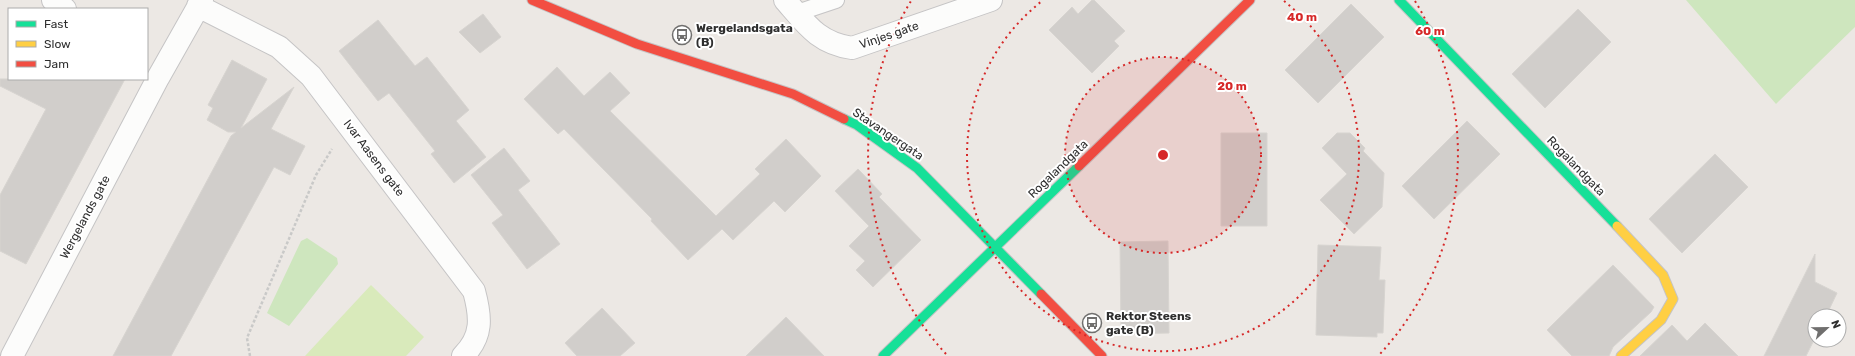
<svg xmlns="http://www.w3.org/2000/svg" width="1855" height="356" viewBox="0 0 1855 356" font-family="Rubik,sans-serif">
  <rect width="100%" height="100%" fill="#ece8e4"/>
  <!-- green -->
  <path fill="#cee6be" d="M 1686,0 L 1855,0 L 1855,27 L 1776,104 Z
    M 307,238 L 337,258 L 338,264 L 289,326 L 267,313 L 301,241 Z"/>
  <!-- pitch -->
  <path fill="#d9eabb" d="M 371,285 L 424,337 L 406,356 L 305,356 Z"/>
  <!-- building -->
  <path fill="#d1cecb" stroke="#d7d4d0" d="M 1092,0 L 1094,0 L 1125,31 L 1114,41 L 1119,46 L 1092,73 L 1049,30 L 1072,7 L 1078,14 Z
    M 1351,4 L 1384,37 L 1318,103 L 1285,70 Z
    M 1578,9 L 1611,42 L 1545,108 L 1512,74 Z
    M 483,14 L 501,37 L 480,53 L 459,32 Z
    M 378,20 L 415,66 L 427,57 L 469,110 L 456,121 L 486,157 L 454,183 L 431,154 L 435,151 L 389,93 L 378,101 L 339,51 Z
    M 232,60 L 267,79 L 241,128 L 294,87 L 271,129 L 305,146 L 290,175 L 274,167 L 171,356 L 113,356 L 231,136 L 236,132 L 228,132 L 207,120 L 213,108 L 208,105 Z
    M 557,67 L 584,96 L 610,72 L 630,93 L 610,111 L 716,216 L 760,174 L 755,169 L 786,139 L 821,176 L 785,212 L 774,201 L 733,240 L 722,229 L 688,260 L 651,221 L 652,219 L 564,129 L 558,134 L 524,99 Z
    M 0,79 L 125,79 L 26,264 L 0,251 L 0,195 L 46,109 L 0,86 Z
    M 1467,121 L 1500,154 L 1434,219 L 1402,186 Z
    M 1221,133 L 1267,133 L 1267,226 L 1221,226 Z
    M 1337,133 L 1350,133 L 1365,148 L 1363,151 L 1384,173 L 1382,207 L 1354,234 L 1320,200 L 1347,174 L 1322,148 Z
    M 504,148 L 530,181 L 518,190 L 560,244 L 527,269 L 492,223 L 503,215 L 471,175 Z
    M 1715,154 L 1748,187 L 1682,253 L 1649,219 Z
    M 858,169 L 882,194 L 879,197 L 921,240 L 873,287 L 856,270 L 865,261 L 849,246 L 869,226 L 835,191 Z
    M 1168,241 L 1169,333 L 1121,334 L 1120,242 Z
    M 1318,245 L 1381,247 L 1379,280 L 1385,280 L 1383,333 L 1377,333 L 1377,337 L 1316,335 Z
    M 1815,254 L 1815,282 L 1837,293 L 1826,316 L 1815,316 L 1815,338 L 1806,356 L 1764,356 Z
    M 1613,265 L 1654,307 L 1651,312 L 1613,347 L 1609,356 L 1572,356 L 1547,330 Z
    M 602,308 L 635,343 L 620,356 L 577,356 L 565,343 Z
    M 786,317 L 824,356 L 746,356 Z
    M 1705,323 L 1738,356 L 1640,356 L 1672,325 L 1687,341 Z"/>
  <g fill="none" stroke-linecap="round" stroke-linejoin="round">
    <!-- lane casing -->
    <g stroke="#c5c4c5" stroke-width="18">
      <path id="lane" d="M 797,13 L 836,0"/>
    </g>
    <!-- street casing -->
    <g stroke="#c5c4c5" stroke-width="24">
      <path id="street" d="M 53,0 L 65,9
        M 785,0 C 806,24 818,43 852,48 L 991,0
        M 198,6 L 279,47 L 311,76 L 474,291 C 481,317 483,336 463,356
        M 12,356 L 158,78 L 202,0"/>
    </g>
    <!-- fast casing -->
    <g stroke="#c5c4c5" stroke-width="11">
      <path id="fast" d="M 1399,0 L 1617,226
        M 844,119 L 857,125 L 917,168 L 1041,294
        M 883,356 L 1079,166"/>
    </g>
    <!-- slow casing -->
    <g stroke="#c5c4c5" stroke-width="11">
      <path id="slow" d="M 1617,226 L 1663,275 L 1673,299 L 1661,320 L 1621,356"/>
    </g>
    <!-- jam casing -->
    <g stroke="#c5c4c5" stroke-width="11">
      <path id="jam" d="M 532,0 L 637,44 L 793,94 L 844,119
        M 1079,166 L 1250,0
        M 1041,294 L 1102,356"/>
    </g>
    <!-- path -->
    <path stroke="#c9c9c8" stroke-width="2.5" stroke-dasharray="3 2" stroke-linecap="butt" d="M 250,356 L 247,338 L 316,175 L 332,149"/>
    <!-- lane -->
    <use href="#lane" stroke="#fcfcfb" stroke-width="16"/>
    <!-- street -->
    <use href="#street" stroke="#fcfcfb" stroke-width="22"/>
    <!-- fast -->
    <use href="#fast" stroke="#16e098" stroke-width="9"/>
    <!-- slow -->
    <use href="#slow" stroke="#ffcf43" stroke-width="9"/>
    <!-- jam -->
    <use href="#jam" stroke="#f24e42" stroke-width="9"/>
  </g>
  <!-- distance rings -->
  <circle cx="1163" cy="155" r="98" fill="#d62828" fill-opacity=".12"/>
  <g fill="none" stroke="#d62828" stroke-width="2" stroke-dasharray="2 4">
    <circle cx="1163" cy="155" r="98"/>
    <path d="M1284 1A196 196 0 1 1 1042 1"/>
    <path d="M946 354A295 295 0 0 1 911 1M1415 1A295 295 0 0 1 1380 354"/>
  </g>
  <!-- icons -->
  <defs>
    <g id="bus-ring" transform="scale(1)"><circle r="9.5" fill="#fff" stroke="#706f6e" stroke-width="1.5"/><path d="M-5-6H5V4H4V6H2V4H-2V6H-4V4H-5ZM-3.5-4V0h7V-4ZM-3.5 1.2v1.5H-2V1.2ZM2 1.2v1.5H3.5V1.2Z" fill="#706f6e"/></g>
  </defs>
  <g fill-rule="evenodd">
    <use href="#bus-ring" x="682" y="35"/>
    <use href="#bus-ring" x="1092" y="323"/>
  </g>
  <g text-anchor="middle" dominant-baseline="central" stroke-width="4" stroke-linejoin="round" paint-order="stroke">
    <!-- poi labels -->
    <g font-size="12" font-weight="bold" fill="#2e2e2e" stroke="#fff" text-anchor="start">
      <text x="696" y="28">Wergelandsgata<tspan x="696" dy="14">(B)</tspan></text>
      <text x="1106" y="316">Rektor Steens<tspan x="1106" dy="14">gate (B)</tspan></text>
    </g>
    <!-- street labels -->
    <g font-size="12" fill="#2e2e2e" stroke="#fff">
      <text transform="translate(889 35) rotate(-19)">Vinjes gate</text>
      <text transform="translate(888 134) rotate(34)">Stavangergata</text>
      <text transform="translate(374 158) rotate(53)">Ivar Aasens gate</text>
      <text transform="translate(1576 166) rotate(46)">Rogalandgata</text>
      <text transform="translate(1058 169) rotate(-44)">Rogalandgata</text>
      <text transform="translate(85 217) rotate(-62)">Wergelands gate</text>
    </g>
  </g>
  <circle cx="1163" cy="155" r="6" fill="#d62828" stroke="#fff" stroke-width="2"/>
  <g font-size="12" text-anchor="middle" font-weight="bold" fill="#d62828" stroke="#fff" stroke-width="4" stroke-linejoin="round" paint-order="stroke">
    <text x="1302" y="21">40 m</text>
    <text x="1430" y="35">60 m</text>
    <text x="1232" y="90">20 m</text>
  </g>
  <!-- legend -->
  <rect x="8" y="8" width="140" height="72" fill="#ffffff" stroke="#ababab"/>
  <rect x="16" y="21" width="20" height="6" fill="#16e098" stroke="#ababab"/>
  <text x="44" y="28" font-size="12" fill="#2e2e2e">Fast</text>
  <rect x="16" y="41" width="20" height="6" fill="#ffcf43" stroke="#ababab"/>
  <text x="44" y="48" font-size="12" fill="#2e2e2e">Slow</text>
  <rect x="16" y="61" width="20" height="6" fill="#f24e42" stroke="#ababab"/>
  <text x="44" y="68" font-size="12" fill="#2e2e2e">Jam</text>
  <!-- north arrow -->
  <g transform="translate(1827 328) rotate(68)"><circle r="19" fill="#ffffff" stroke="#ababab"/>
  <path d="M0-3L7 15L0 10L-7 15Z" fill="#706f6e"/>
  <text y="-6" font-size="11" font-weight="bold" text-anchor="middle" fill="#2e2e2e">N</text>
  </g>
</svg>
